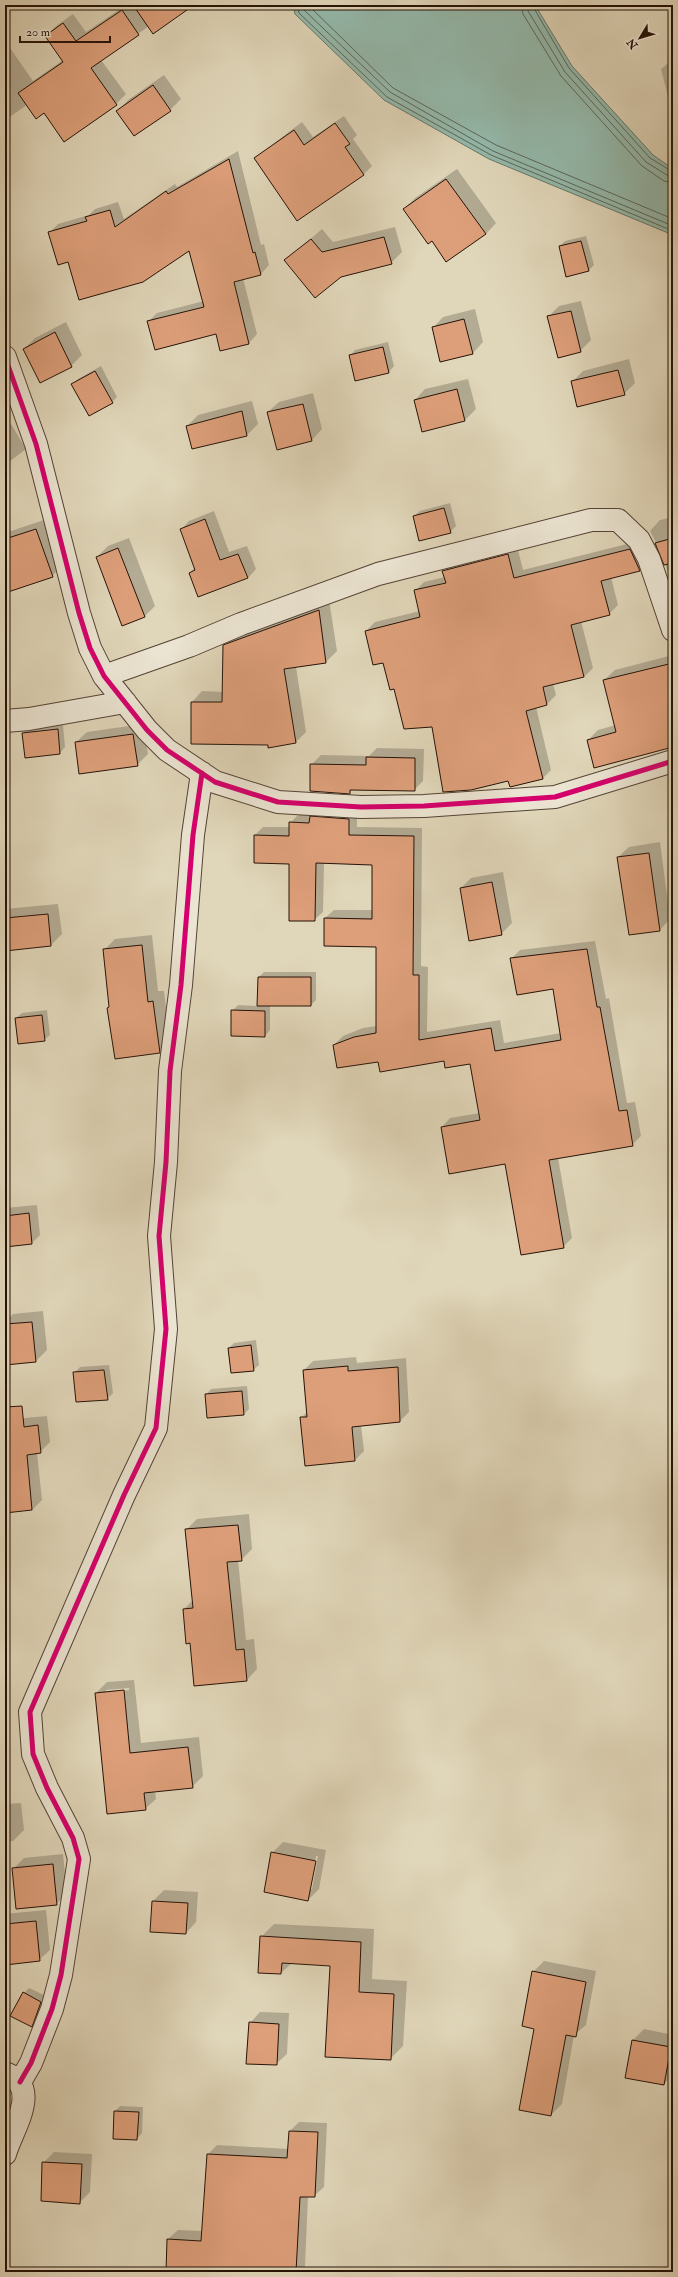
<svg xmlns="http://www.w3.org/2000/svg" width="678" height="2277" viewBox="0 0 678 2277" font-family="'IM FELL Double Pica',serif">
  <rect width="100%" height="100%" fill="#e0d6b9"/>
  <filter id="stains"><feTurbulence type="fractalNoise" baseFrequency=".005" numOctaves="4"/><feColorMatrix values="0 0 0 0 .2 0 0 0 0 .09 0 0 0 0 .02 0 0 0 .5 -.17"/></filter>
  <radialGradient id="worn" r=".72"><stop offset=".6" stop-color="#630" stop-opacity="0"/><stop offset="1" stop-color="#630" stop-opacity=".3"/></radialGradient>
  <!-- water -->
  <path fill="#94b9ab" stroke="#687669" d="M 293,5 L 535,5 L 572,66 L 653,155 L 673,169 L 673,235 L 489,159 L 384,100 L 295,14 Z"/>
  <!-- shadow -->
  <path fill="#0003" fill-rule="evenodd" d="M 126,5 L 193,5 L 149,26 L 101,60 L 126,94 L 116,104 L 64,140 L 44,112 L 27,105 L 5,120 L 5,52 L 10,48 L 33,81 L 63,60 L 46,36 L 56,26 L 73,14 L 86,32 Z
    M 613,5 L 621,5 L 614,7 Z
    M 673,59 L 673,116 L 661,69 Z
    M 164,75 L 181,99 L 170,110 L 118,111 L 128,100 Z
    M 344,116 L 357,135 L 353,139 L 372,166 L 364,174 L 297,220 L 255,158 L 302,122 L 313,137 Z
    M 238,151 L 261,245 L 264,244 L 269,265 L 261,274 L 243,278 L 257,334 L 249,343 L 217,333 L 148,322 L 157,313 L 204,301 L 190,249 L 68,261 L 49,233 L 58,224 L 89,215 L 95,209 L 118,202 L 124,219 L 175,184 L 177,187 Z
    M 5,158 L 10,165 L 5,170 Z
    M 457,169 L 496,223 L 486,234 L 432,240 L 404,209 L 415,198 Z
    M 395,227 L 402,252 L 391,263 L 286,260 L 322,229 L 333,242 Z
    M 586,236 L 594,265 L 589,270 L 560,246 L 565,241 Z
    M 581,301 L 591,340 L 580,351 L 548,317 L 559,306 Z
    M 475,309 L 483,342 L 473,353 L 433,328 L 443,317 Z
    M 66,322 L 82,355 L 71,366 L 24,349 L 35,338 Z
    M 388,342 L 394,366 L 389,372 L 350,356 L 355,350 Z
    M 629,359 L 635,383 L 624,394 L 572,382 L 583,371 Z
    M 101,366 L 117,397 L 112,402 L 72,385 L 78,379 Z
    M 468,379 L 476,409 L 465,420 L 422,431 L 415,400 L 425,389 Z
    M 313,393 L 322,429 L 312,440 L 268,412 L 279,402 Z
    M 252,401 L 258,424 L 247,435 L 192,448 L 187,426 L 198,415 Z
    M 11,424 L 26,449 L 5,465 L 5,427 Z
    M 450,503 L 456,526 L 450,532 L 414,516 L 420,511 Z
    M 214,511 L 229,552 L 247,546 L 256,569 L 248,578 L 190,573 L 195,567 L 181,530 L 189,521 Z
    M 673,517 L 673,588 L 662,554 L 650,531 L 660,520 Z
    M 47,519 L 63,565 L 52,576 L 5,592 L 5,533 Z
    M 129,538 L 155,606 L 145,616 L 97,557 L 108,546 Z
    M 639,541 L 648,561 L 639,570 L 611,577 L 618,605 L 609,614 L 581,621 L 593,668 L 584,677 L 553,684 L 556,695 L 547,704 L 536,707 L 551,770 L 542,779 L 509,780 L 433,725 L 394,688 L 383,661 L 366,631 L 375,622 L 420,611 L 415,591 L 424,582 L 445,577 L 444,571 L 452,562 L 517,546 L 523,570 Z
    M 329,600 L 337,651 L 326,662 L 296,667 L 306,732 L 296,742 L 269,744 L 192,702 L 202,691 L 223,692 L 224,646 L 235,635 Z
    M 673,655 L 673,746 L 588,740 L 598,730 L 616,725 L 604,680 L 615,670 Z
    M 143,724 L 148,754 L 137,765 L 76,742 L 87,732 Z
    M 63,725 L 65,747 L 60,753 L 26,756 L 23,733 L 28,728 Z
    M 377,748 L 424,749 L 423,781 L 414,790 L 353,789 L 349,793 L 311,765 L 321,755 L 369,756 Z
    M 5,810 L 7,810 L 5,838 Z
    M 357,810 L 357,827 L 422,828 L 421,966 L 428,967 L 427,1032 L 500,1020 L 504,1043 L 561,1033 L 554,988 L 512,958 L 520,950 L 595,941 L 606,999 L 609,998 L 627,1103 L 635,1102 L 641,1136 L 632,1145 L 558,1158 L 572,1238 L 563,1247 L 506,1163 L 442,1127 L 450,1118 L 480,1113 L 471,1063 L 445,1060 L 379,1060 L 334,1045 L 343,1036 L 363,1028 L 377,1026 L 377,946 L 325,918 L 334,910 L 373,910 L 373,864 L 324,863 L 323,912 L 314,920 L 290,863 L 255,835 L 263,827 L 290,827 L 290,823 L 299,814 Z
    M 660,842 L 670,919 L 660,930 L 618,857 L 629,847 Z
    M 503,872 L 512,923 L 501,934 L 461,888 L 471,878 Z
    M 58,904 L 62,934 L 51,945 L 5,950 L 5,909 Z
    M 152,935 L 158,991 L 164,991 L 170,1041 L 159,1052 L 110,1006 L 104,950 L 115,939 Z
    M 264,972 L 316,972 L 316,1000 L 311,1005 L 270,1005 L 270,1030 L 265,1036 L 232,1011 L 238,1005 L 258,1006 L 259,977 Z
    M 47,1010 L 50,1035 L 44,1040 L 16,1018 L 22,1013 Z
    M 37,1205 L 40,1235 L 32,1243 L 5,1247 L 5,1208 Z
    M 43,1311 L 47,1350 L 36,1361 L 5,1353 L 5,1322 L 13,1314 Z
    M 256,1340 L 259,1365 L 253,1370 L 229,1348 L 234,1343 Z
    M 356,1357 L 357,1363 L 406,1358 L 409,1412 L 400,1421 L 361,1425 L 364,1451 L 355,1460 L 301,1418 L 308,1411 L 304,1370 L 313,1361 Z
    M 109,1365 L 113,1393 L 107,1399 L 74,1373 L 80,1367 Z
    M 247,1386 L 249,1409 L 244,1414 L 206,1395 L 211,1389 Z
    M 5,1416 L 14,1419 L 47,1416 L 50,1442 L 40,1452 L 37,1453 L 42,1500 L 32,1510 L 5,1512 Z
    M 249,1514 L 252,1549 L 241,1560 L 238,1560 L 246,1640 L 254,1639 L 257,1669 L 247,1680 L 191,1642 L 184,1609 L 193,1600 L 186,1530 L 197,1519 Z
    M 134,1680 L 141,1743 L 199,1737 L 203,1776 L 192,1787 L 155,1790 L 156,1799 L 145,1809 L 96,1693 L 107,1682 ZM 129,1688 L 129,1690 L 106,1693 L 106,1690 Z
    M 21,1803 L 24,1830 L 13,1841 L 5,1842 L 5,1804 Z
    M 283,1842 L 326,1850 L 319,1889 L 308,1900 L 272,1853 ZM 316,1856 L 318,1856 L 312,1889 L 310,1889 Z
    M 63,1854 L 67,1894 L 56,1904 L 13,1869 L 24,1858 Z
    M 164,1890 L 198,1892 L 196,1922 L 186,1933 L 153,1901 Z
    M 46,1910 L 50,1950 L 39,1960 L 5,1964 L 5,1914 Z
    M 274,1924 L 374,1929 L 372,1979 L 407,1981 L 403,2046 L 390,2059 L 331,1965 L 292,1963 L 281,1973 L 261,1937 Z
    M 544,1961 L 596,1971 L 586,2025 L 574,2035 L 562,2104 L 551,2115 L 536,2028 L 533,1972 Z
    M 29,1988 L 46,1996 L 37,2021 L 31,2026 L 24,1993 Z
    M 260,2012 L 289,2013 L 287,2054 L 276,2064 L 250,2023 Z
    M 644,2029 L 673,2035 L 673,2074 L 664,2084 L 626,2077 L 633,2040 Z
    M 120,2106 L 143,2107 L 142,2133 L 137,2139 L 115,2111 Z
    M 299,2122 L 327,2123 L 324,2187 L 314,2196 L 308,2196 L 305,2266 L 299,2272 L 167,2272 L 168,2239 L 178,2230 L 203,2231 L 208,2154 L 217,2145 L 289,2149 L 290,2131 Z
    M 54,2152 L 92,2154 L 90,2192 L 79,2203 L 43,2163 Z"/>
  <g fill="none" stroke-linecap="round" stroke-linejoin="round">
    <!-- shore -->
    <path stroke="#5c6659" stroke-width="1" d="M 297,5 L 299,13 L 387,97 L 491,155 L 673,231
      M 302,5 L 304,10 L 390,92 L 493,151 L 673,226
      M 308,5 L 393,88 L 496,145 L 673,219
      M 521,5 L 523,14 L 561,76 L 642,166 L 664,181 L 673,183
      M 527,5 L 528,11 L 565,72 L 646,162 L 667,175 L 673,177
      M 532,5 L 569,68 L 650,158 L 673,172"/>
  </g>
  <!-- building -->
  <path fill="#dd9f7a" stroke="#251207" d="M 133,5 L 194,5 L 153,34 Z
    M 122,10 L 139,35 L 91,68 L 117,105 L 64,142 L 44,113 L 36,119 L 18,93 L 63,62 L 45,36 L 63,23 L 76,41 Z
    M 153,85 L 171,111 L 134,136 L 116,111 Z
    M 335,123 L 350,144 L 345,147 L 364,175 L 297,221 L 254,158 L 294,130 L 304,145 Z
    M 229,159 L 253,253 L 255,252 L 261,275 L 234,282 L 249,344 L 220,351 L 216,334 L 155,350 L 147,321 L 204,307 L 189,251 L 143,282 L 79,300 L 68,262 L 58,265 L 48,232 L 87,221 L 85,217 L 110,210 L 115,227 L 166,191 L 168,194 Z
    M 446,179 L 486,234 L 446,262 L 432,241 L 428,244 L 403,209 Z
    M 384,237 L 392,264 L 341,277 L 315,298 L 284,260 L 311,239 L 322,252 Z
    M 581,241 L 589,271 L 566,277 L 559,246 Z
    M 571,311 L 581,352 L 558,358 L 547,316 Z
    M 464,319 L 473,354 L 440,362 L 432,327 Z
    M 55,332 L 72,367 L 40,383 L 23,349 Z
    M 383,347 L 389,373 L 355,381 L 349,355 Z
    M 618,370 L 625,395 L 577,407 L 571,381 Z
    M 95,371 L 113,403 L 89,416 L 71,384 Z
    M 457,389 L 465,421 L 422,432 L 414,400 Z
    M 303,404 L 312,441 L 277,450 L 267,412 Z
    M 242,411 L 247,436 L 192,449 L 186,426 Z
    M 444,508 L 451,533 L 419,541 L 413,516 Z
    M 205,519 L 220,560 L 238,554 L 248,578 L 198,597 L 189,573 L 195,570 L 180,529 Z
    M 36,529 L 53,577 L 5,593 L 5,539 Z
    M 673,538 L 673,563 L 664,565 L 655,543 Z
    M 118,548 L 145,617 L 122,626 L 96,557 Z
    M 630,549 L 640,571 L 601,581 L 610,615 L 571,625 L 584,677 L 543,687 L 547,705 L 526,711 L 543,779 L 510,787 L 508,781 L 471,790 L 443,792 L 432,727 L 404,729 L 394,689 L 390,690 L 383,663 L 373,665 L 365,631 L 420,617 L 414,590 L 446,583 L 442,571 L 508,554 L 514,578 Z
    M 319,610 L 326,663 L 284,669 L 296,743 L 268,748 L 268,745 L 191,744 L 191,702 L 222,702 L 223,645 Z
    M 673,663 L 673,747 L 594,768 L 587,740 L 616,732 L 603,680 Z
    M 58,729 L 60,754 L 25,758 L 22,733 Z
    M 133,734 L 138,766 L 79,774 L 75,742 Z
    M 366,757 L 415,758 L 415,791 L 350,790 L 350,794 L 310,791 L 310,764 L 366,765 Z
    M 310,816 L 349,819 L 349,835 L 414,836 L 413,975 L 419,975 L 419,1040 L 491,1028 L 495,1051 L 561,1040 L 553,989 L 517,995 L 510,958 L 587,949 L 597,1007 L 600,1007 L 619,1111 L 627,1110 L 633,1146 L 549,1160 L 564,1248 L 521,1255 L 505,1164 L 449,1174 L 441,1127 L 480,1120 L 470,1064 L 445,1068 L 444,1061 L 380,1072 L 378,1062 L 337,1068 L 333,1045 L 354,1037 L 376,1033 L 376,947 L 324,946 L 324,918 L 372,919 L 372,865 L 316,863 L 315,921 L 289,921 L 289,864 L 254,863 L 254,835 L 289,836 L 289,822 L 309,823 Z
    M 649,853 L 660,931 L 629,935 L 617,857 Z
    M 492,882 L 502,935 L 469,941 L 460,888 Z
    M 48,914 L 51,946 L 5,951 L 5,918 Z
    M 142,945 L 148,1002 L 153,1001 L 160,1053 L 115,1059 L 107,1008 L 109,1007 L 103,949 Z
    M 258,977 L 311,977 L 311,1006 L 257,1006 Z
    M 231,1010 L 265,1011 L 265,1037 L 231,1036 Z
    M 42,1015 L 45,1041 L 18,1044 L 15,1018 Z
    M 29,1213 L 32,1244 L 5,1247 L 5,1216 Z
    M 32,1322 L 36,1362 L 5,1365 L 5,1324 Z
    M 251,1345 L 254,1371 L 231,1373 L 228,1348 Z
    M 348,1366 L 348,1371 L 398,1367 L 400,1422 L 352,1427 L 355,1461 L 305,1466 L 300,1417 L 307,1417 L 303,1370 Z
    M 104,1370 L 108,1400 L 76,1402 L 73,1372 Z
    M 242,1391 L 244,1415 L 207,1418 L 205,1394 Z
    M 22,1406 L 24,1427 L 38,1425 L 41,1453 L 27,1455 L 32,1510 L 5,1513 L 5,1407 Z
    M 238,1525 L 242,1561 L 227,1562 L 236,1650 L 244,1649 L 247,1681 L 194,1686 L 190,1643 L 186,1644 L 183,1609 L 193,1608 L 185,1529 Z
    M 124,1690 L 130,1753 L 188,1747 L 193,1788 L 144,1793 L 146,1810 L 107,1814 L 95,1693 Z
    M 271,1852 L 316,1861 L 308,1901 L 264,1892 Z
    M 53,1864 L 57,1905 L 16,1909 L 12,1868 Z
    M 152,1901 L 188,1903 L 186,1934 L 150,1932 Z
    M 36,1921 L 40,1961 L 5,1965 L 5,1924 Z
    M 260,1936 L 361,1942 L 359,1992 L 394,1994 L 391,2060 L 325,2057 L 330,1966 L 282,1963 L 281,1974 L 258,1973 Z
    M 532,1971 L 586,1982 L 576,2037 L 566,2035 L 551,2116 L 519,2110 L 534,2029 L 522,2026 Z
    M 23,1992 L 41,2002 L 32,2027 L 10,2016 Z
    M 249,2022 L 279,2024 L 277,2065 L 246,2064 Z
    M 632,2040 L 671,2047 L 664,2085 L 625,2078 Z
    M 114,2111 L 139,2112 L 137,2140 L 113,2139 Z
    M 289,2131 L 318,2132 L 315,2197 L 300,2197 L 296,2272 L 166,2272 L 167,2239 L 201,2241 L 207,2154 L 287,2158 Z
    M 42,2162 L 82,2164 L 80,2204 L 41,2201 Z"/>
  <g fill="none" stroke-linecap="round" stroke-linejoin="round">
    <!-- minor casing -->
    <g stroke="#544334" stroke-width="24">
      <path id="minor" d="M 5,357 L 36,444 L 79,613 L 90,648 L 104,676 L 147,730 L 167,750 L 215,782 L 278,802 L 361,807 L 424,806 L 555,797 L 673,761
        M 104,676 L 189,646 L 241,624 L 378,574 L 591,520 L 618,520 L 639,540 L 649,559 L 673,630
        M 5,721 L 29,719 L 125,702
        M 5,2073 C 43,2087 12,2129 5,2154
        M 20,2082 L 31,2063 L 52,2009 L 61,1975 L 79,1859 L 73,1838 L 47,1788 L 33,1754 L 30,1712 L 124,1495 L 156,1428 L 166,1329 L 159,1236 L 166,1162 L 170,1071 L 181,985 L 193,835 L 202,773"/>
    </g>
    <!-- minor -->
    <use href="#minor" stroke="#ebe4d2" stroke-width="22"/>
    <!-- cycleway casing -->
    <g stroke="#ebe4d2" stroke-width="8">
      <path id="cycleway" d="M 5,357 L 36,444 L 79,613 L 90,648 L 104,676 L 147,730 L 167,750 L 215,782 L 278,802 L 361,807 L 424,806 L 555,797 L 673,761
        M 20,2082 L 31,2063 L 52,2009 L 61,1975 L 79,1859 L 73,1838 L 47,1788 L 33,1754 L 30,1712 L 124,1495 L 156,1428 L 166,1329 L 159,1236 L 166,1162 L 170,1071 L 181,985 L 193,835 L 202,773"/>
    </g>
    <!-- cycleway -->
    <use href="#cycleway" stroke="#d6006c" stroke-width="5"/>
  </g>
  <!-- margin -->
  <rect width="678" height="2277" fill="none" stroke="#e0d6b9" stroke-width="20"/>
  <rect x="6" y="6" width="666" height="2265" fill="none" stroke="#251207" stroke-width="2"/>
  <rect x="10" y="10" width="658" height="2257" fill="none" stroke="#251207"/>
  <!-- north arrow -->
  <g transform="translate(640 38) rotate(232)" stroke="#ebe4d2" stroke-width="3" paint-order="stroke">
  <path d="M0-3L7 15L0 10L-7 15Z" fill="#251207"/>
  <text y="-6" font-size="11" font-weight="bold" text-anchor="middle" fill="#251207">N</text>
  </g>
  <!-- scale -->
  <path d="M20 36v6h90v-6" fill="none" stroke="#251207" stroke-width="2"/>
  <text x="26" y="36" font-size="12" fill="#251207" stroke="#ebe4d2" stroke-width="3" paint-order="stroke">20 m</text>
  <rect width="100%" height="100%" filter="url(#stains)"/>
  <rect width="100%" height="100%" fill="url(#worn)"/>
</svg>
